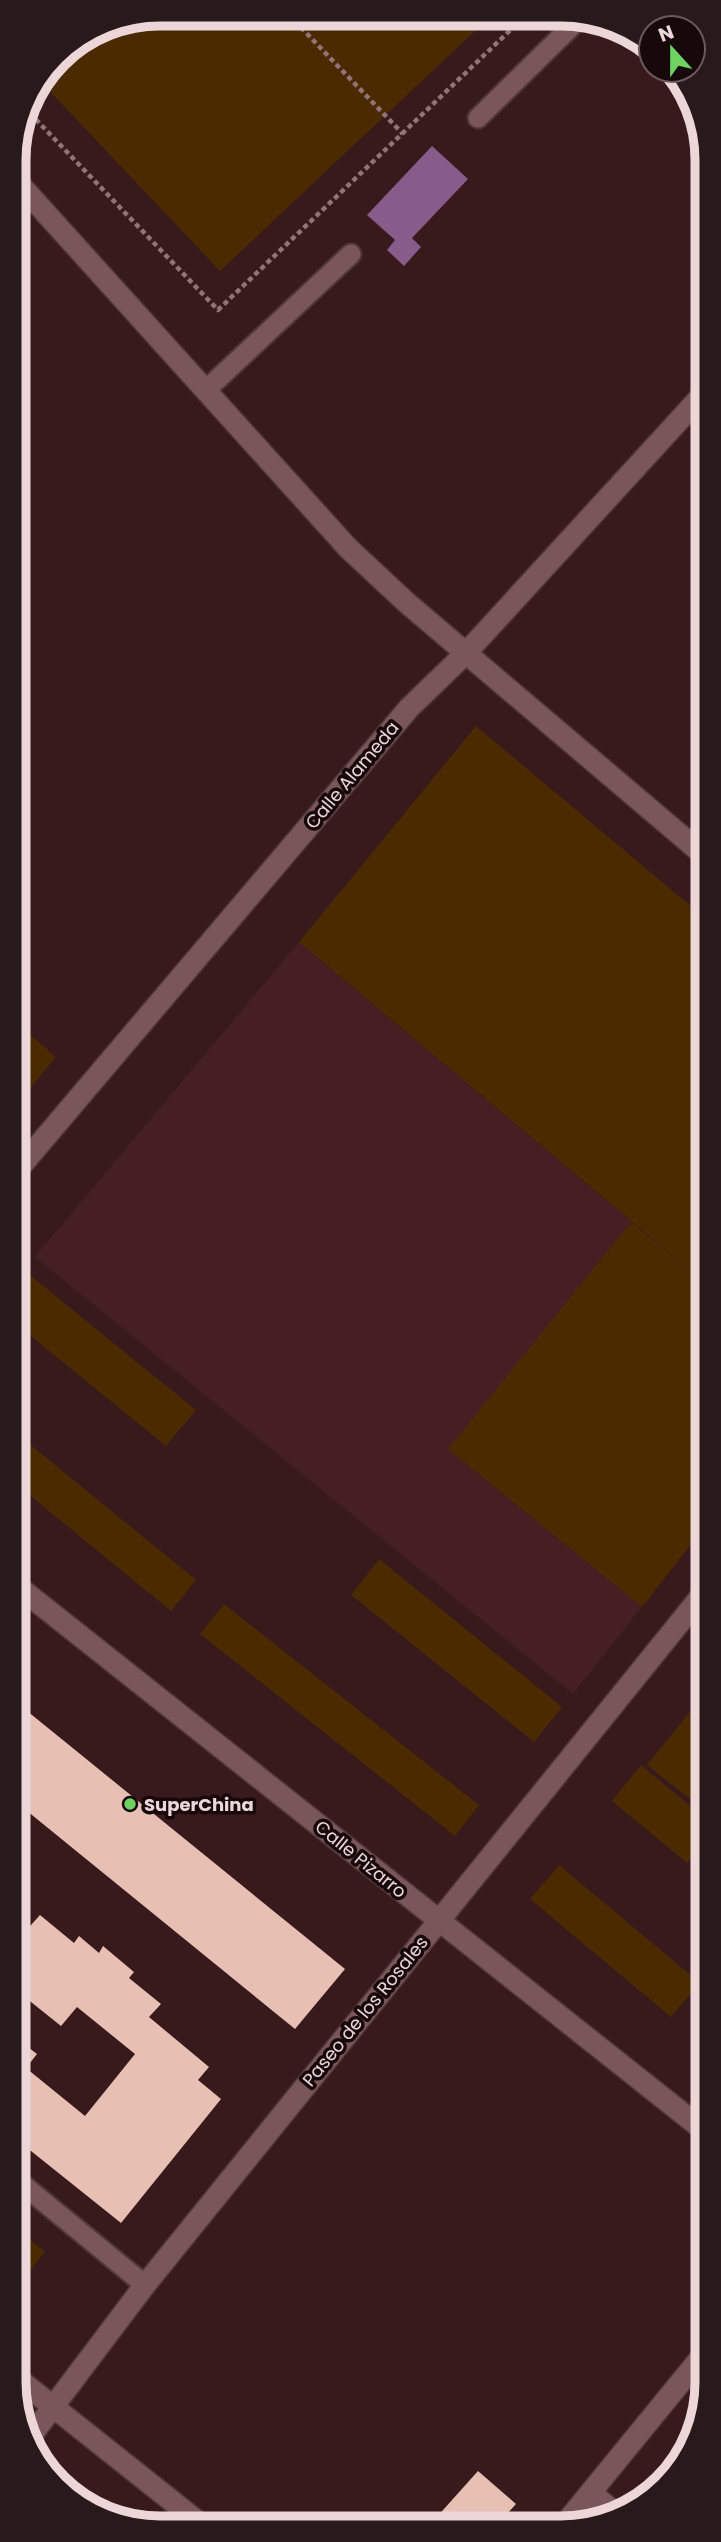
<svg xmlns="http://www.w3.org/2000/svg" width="721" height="2542" viewBox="0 0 721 2542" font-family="Poppins,sans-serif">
  <rect width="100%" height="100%" fill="#381a1d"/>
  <!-- built -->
  <path fill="#451f23" d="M 299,942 L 706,1284 L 706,1525 L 573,1694 L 35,1257 Z"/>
  <!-- green -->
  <path fill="#4b2a00" d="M 160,14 L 491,16 L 220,271 L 40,81 C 74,32 105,25 160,14 Z
    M 476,726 L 705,918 L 706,1525 L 642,1607 L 448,1449 L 631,1222 L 698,1277 L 299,942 Z
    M 15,1022 L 56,1057 L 15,1106 Z
    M 15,1263 L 196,1410 L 166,1446 L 16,1324 Z
    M 16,1433 L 196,1580 L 171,1611 L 16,1484 Z
    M 379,1559 L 562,1707 L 534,1742 L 351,1595 Z
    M 224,1604 L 479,1805 L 455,1836 L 200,1634 Z
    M 706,1692 L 706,1812 L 647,1765 Z
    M 641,1765 L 706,1819 L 706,1840 L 687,1863 L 612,1801 Z
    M 559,1865 L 700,1983 L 671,2017 L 530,1899 Z
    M 17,2229 L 45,2252 L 17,2287 Z"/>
  <!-- water -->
  <path fill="#875b8a" d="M 432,146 L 468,179 L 412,238 L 421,247 L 404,266 L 387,250 L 395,240 L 367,215 Z"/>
  <!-- building -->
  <path fill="#e7c0b3" d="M 16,1702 L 345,1969 L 295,2029 L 16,1802 Z
    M 40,1915 L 74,1943 L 79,1936 L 99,1953 L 103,1946 L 134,1972 L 129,1978 L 161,2004 L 149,2017 L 209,2067 L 198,2080 L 221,2099 L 121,2223 L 16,2139 L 16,2038 L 37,2054 L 26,2068 L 85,2116 L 135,2054 L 77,2007 L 61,2026 L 16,1990 L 16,1928 L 23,1934 Z
    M 478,2471 L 516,2504 L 497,2525 L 442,2525 L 435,2519 Z"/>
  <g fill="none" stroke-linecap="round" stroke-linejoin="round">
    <!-- lane casing -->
    <g stroke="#4f3639" stroke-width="23">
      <path id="lane" d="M 478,118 L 581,17
        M 206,390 L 351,254
        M 16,2179 L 145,2285"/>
    </g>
    <!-- street casing -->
    <g stroke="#4f3639" stroke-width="24">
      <path id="street" d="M 14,178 L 348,548 L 407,603 L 705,856
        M 15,1173 L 409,708 L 466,653 L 705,392
        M 16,1585 L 706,2132
        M 17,2378 L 202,2525
        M 31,2436 L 145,2285 L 706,1590
        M 591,2493 L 613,2511
        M 564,2525 L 707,2350"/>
    </g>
    <!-- path -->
    <path stroke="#8f7577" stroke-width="4.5" stroke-dasharray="5 3.5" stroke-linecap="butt" d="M 289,15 L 403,134
      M 24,107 L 218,310 L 525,16"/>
    <!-- lane -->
    <use href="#lane" stroke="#7b5658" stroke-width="19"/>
    <!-- street -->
    <use href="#street" stroke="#7b5658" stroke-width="21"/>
  </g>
  <!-- markers -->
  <circle fill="#6ed361" stroke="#17090a" stroke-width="2.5" cx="130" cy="1804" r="7"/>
  <g text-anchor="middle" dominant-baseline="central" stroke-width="7" stroke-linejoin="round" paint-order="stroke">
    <!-- street labels -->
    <g font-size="18" fill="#ecd6d7" stroke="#17090a">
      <text transform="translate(352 775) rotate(-50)">Calle Alameda</text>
      <text transform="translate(361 1859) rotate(39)">Calle Pizarro</text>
      <text transform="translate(365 2011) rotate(-51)">Paseo de los Rosales</text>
    </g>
    <!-- poi labels -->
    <g font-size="18" font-weight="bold" fill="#ecd6d7" stroke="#17090a" text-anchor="start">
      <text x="144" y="1804">SuperChina</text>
    </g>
  </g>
  <!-- crop -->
  <path d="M0 0H721V2542H0ZM160 26H561A134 134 0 0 1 695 160V2382A134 134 0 0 1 561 2516H160A134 134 0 0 1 26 2382V160A134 134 0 0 1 160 26Z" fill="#28191a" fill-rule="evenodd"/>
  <path fill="none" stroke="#ecd6d7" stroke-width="9" d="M160 26H561A134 134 0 0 1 695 160V2382A134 134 0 0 1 561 2516H160A134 134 0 0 1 26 2382V160A134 134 0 0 1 160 26Z"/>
  <!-- north arrow -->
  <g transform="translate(672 49) rotate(339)"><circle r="33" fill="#17090a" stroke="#6c5b5c" stroke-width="2"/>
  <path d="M0-5L12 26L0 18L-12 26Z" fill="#6ed361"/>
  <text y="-10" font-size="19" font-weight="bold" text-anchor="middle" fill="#ecd6d7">N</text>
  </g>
</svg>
